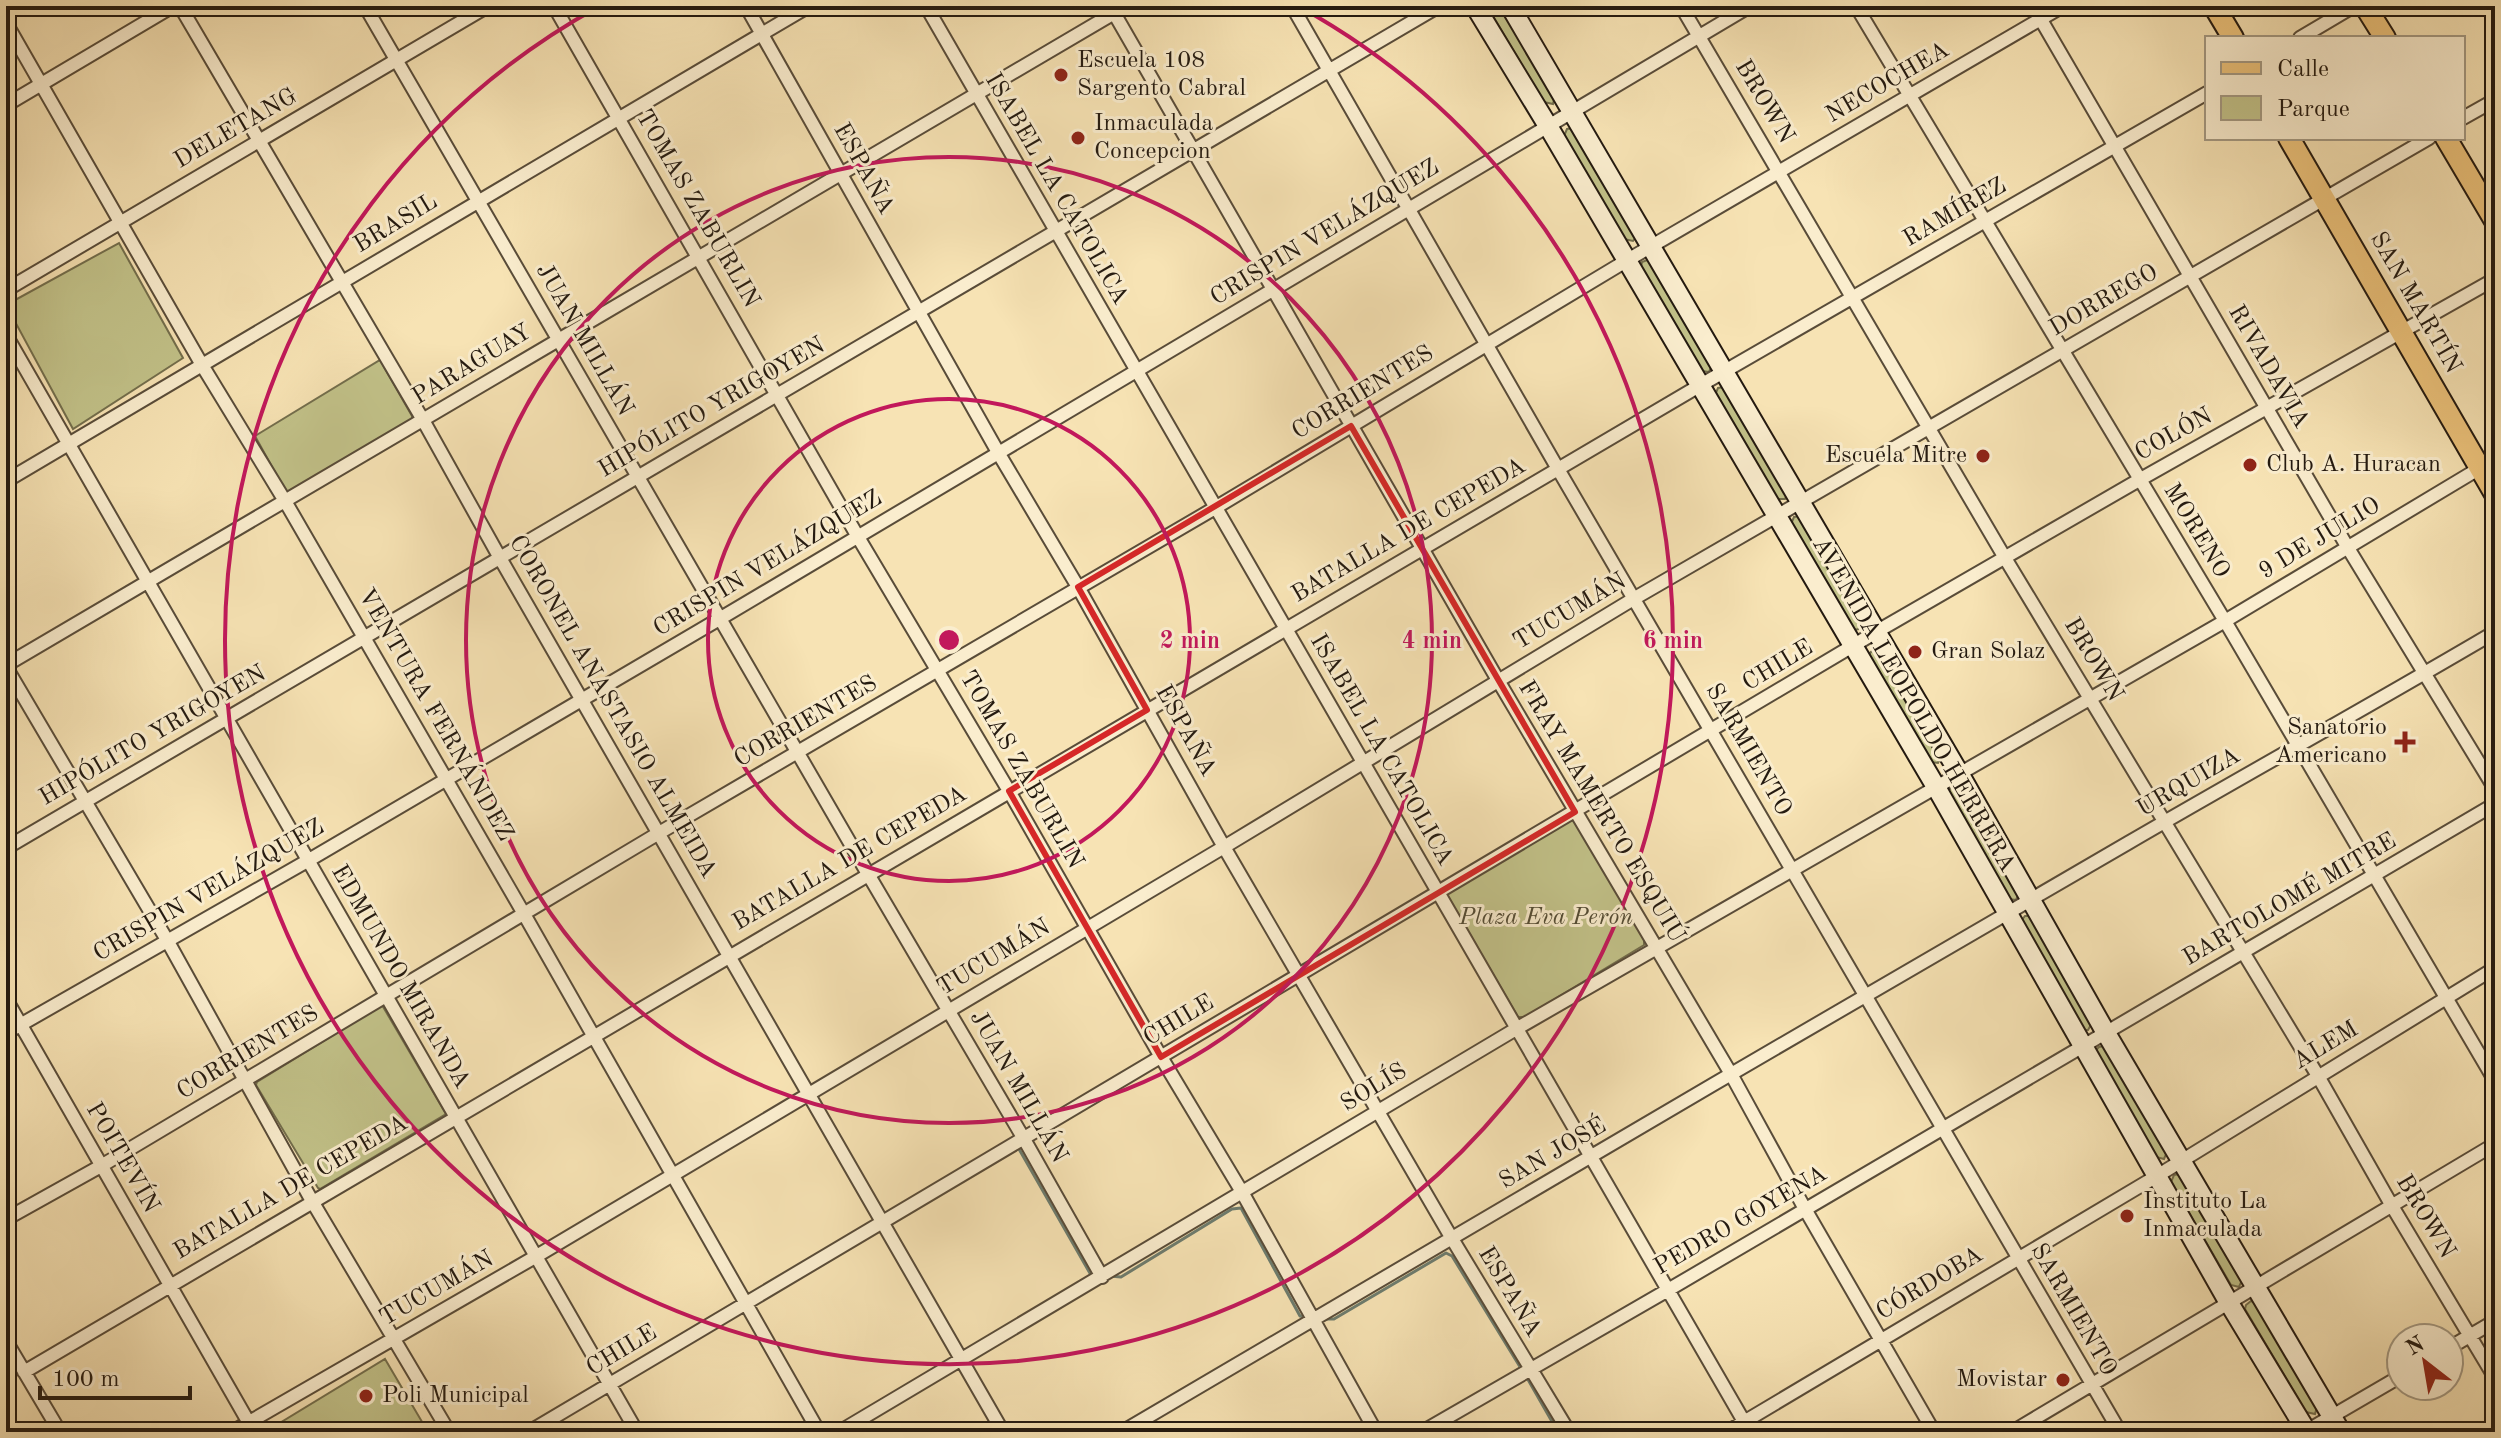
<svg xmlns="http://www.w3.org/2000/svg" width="2501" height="1438" viewBox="0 0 2501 1438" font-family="'Old Standard TT',serif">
  <rect width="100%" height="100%" fill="#f7e3b4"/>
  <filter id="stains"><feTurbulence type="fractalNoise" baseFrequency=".0025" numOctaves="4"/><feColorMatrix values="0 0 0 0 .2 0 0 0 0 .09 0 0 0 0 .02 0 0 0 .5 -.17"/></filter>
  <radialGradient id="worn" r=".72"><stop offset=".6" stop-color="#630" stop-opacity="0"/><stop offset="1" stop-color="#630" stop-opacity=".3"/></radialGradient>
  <!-- green -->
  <path fill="#c2c289" stroke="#736e4c" stroke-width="2" d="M 1487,6 L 1502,6 L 1555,96 L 1553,104 L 1544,102 Z
    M 1573,128 L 1636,237 L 1633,241 L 1624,239 L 1564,136 L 1567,129 Z
    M 119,243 L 183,358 L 73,429 L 6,305 Z
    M 1650,259 L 1712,365 L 1709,372 L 1702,371 L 1641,267 L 1642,262 Z
    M 380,360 L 412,416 L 412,421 L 287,494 L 255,436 Z
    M 1724,387 L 1788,492 L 1785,499 L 1777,499 L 1715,395 L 1718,388 Z
    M 1800,516 L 1862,623 L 1859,629 L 1854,630 L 1791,524 L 1794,517 Z
    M 1877,650 L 1941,756 L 1938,763 L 1931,762 L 1868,655 L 1872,651 Z
    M 1958,786 L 2019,893 L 2016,900 L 2009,899 L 1948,791 L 1952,787 Z
    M 1570,819 L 1576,822 L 1644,936 L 1644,945 L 1525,1017 L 1518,1017 L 1447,895 L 1448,890 Z
    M 2025,916 L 2030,916 L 2092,1023 L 2088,1030 L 2083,1030 L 2021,921 Z
    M 382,1005 L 446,1114 L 320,1189 L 318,1188 L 256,1085 L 257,1082 Z
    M 2104,1046 L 2167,1152 L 2164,1159 L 2156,1157 L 2095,1051 L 2099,1047 Z
    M 2180,1174 L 2242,1280 L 2239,1287 L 2231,1285 L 2171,1182 L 2174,1175 Z
    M 2251,1301 L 2256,1303 L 2317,1407 L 2315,1414 L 2306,1412 L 2245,1309 L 2246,1305 Z
    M 385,1359 L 428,1432 L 265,1432 Z"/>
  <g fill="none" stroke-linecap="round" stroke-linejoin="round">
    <!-- stream -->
    <path stroke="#6d7c6e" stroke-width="3" d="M 1019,1149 L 1091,1275 L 1094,1275
      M 1110,1276 L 1121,1277 L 1232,1209 L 1241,1208 L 1300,1316 L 1306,1317
      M 1325,1319 L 1334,1319 L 1446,1253 L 1452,1256 L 1522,1370
      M 1526,1376 L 1558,1432"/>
    <!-- street casing -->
    <g stroke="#594c39" stroke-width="16">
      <path id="street" d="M 180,6 L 423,420 L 500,558 L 1003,1432
        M 365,6 L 868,874 L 1024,1139 L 1102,1277
        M 554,6 L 858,537 L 1009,791 L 1161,1057 L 1242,1192 L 1376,1432
        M 746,6 L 999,454 L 1078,587 L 1224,847 L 1451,1237 L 1569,1432
        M 926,6 L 1750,1432
        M 1110,6 L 1499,682 L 1731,1074 L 1805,1209 L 1934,1432
        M 1292,6 L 1558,469 L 2120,1432
        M 1681,6 L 2005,558 L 2318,1076 L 2392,1206 L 2495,1378
        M 1856,6 L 2225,621 L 2495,1081
        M 2033,6 L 2348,548 L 2495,789
        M 6,23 L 202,365 L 285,501 L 524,914 L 819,1432
        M 2300,38 L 2354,6
        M 6,105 L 173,6
        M 2463,118 L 2495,100
        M 6,290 L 488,6
        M 6,335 L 637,1432
        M 6,481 L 809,6
        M 6,665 L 1126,6
        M 6,667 L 167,940 L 312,1201 L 449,1432
        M 6,848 L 1439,6
        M 6,999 L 249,1423
        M 6,1033 L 309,860 L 721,618 L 1750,6
        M 6,1219 L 101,1166 L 659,833 L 1215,508 L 1626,261 L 2063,6
        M 6,1341 L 60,1432
        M 2449,1348 L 2495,1321
        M 24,1372 L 1699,386 L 2207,93
        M 232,1432 L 535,1257 L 1224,847 L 1635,598 L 2429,138
        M 529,1432 L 1876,632 L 2139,480 L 2495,279
        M 839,1432 L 1516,1029 L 2225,621 L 2495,459
        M 1122,1432 C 1456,1234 1792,1038 2128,843 C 2250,772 2373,704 2495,632
        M 1422,1432 L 1668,1290 L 2495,804
        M 1727,1432 L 2157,1176 L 2495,968
        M 2012,1432 L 2495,1144
        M 2305,1432 L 2401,1376"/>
    </g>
    <!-- secondary casing -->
    <g stroke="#241a10" stroke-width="22">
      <path id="secondary" d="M 1475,6 L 1548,126 L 1936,787 L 2229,1303 L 2307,1432
        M 1510,6 L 1959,773 L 2106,1033 L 2341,1432"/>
    </g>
    <!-- primary casing -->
    <g stroke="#241a10" stroke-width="24">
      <path id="primary" d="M 2214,6 L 2233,38
        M 2365,6 L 2385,38
        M 2289,138 L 2495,494
        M 2446,138 L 2495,221"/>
    </g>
    <!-- street -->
    <use href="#street" stroke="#faedce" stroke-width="12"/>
    <!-- secondary -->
    <use href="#secondary" stroke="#faedce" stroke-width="18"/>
    <!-- primary -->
    <use href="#primary" stroke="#ecc27a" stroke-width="20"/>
  </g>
  <!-- marked area -->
  <path fill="none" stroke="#d62828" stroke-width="6" stroke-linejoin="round" d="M 1351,426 L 1575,812 L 1161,1057 L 1009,791 L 1147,710 L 1078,587 Z"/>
  <!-- distance rings -->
  <g fill="none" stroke="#c2185b" stroke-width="4">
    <circle cx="949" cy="640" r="241"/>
    <circle cx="949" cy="640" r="483"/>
    <path d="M1300 7A724 724 0 1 1 598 7"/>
  </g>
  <!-- markers -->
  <g fill="#8f2418" stroke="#faedce" stroke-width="3">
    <circle cx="1061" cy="75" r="8"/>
    <circle cx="1078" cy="138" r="8"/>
    <circle cx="1983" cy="456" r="8"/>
    <circle cx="2250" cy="465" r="8"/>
    <circle cx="1915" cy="652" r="8"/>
    <path d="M2401 730h8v8h8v8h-8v8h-8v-8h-8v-8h8z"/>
    <circle cx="2127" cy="1216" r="8"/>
    <circle cx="2063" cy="1380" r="8"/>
    <circle cx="366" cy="1396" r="8"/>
  </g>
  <g text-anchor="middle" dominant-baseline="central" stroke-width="6" stroke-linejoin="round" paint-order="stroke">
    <!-- poi labels -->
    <g font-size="24" fill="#241a10" stroke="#faedce" text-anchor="start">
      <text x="1077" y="61">Escuela 108<tspan x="1077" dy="28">Sargento Cabral</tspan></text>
      <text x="1094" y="124">Inmaculada<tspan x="1094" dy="28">Concepcion</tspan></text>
      <text x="1967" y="456" text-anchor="end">Escuela Mitre</text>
      <text x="2266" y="465">Club A. Huracan</text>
      <text x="1931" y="652">Gran Solaz</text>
      <text x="2387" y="728" text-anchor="end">Sanatorio<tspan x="2387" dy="28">Americano</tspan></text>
      <text x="2143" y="1202">Instituto La<tspan x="2143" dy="28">Inmaculada</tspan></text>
      <text x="2047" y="1380" text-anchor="end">Movistar</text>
      <text x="382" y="1396">Poli Municipal</text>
    </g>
    <!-- street labels -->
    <g font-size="24" fill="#241a10" stroke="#faedce">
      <text transform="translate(1888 83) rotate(-30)">NECOCHEA</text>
      <text transform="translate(1764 102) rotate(59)">BROWN</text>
      <text transform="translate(236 129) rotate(-30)">DELETANG</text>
      <text transform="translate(863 169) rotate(61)">ESPAÑA</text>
      <text transform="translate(1056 189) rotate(60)">ISABEL LA CATOLICA</text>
      <text transform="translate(697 209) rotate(60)">TOMAS ZABURLIN</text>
      <text transform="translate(1955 213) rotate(-30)">RAMÍREZ</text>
      <text transform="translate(396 224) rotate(-31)">BRASIL</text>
      <text transform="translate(1325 233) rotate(-31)">CRISPIN VELÁZQUEZ</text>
      <text transform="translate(2104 301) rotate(-30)">DORREGO</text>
      <text transform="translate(2415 303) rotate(60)">SAN MARTÍN</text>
      <text transform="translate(584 340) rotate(60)">JUAN MILLÁN</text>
      <text transform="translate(472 365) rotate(-31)">PARAGUAY</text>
      <text transform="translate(2268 367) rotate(60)">RIVADAVIA</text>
      <text transform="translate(1363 393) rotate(-31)">CORRIENTES</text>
      <text transform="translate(712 408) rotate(-30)">HIPÓLITO YRIGOYEN</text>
      <text transform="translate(2174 435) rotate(-29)">COLÓN</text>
      <text transform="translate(1409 531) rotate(-30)">BATALLA DE CEPEDA</text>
      <text transform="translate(2196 531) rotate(59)">MORENO</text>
      <text transform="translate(2320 539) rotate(-31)">9 DE JULIO</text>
      <text transform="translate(768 564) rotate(-31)">CRISPIN VELÁZQUEZ</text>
      <text transform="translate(1570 612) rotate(-31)">TUCUMÁN</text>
      <text transform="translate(2093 660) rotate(59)">BROWN</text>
      <text transform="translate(1778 666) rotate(-31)">CHILE</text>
      <text transform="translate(1913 705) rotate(60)">AVENIDA LEOPOLDO HERRERA</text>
      <text transform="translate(612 707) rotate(60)">CORONEL ANASTASIO ALMEIDA</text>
      <text transform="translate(435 715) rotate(60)">VENTURA FERNÁNDEZ</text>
      <text transform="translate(806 722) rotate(-30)">CORRIENTES</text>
      <text transform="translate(1185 731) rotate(61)">ESPAÑA</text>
      <text transform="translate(153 736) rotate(-30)">HIPÓLITO YRIGOYEN</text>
      <text transform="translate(1381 750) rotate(60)">ISABEL LA CATOLICA</text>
      <text transform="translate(1748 750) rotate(60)">SARMIENTO</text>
      <text transform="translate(1021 770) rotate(60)">TOMAS ZABURLIN</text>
      <text transform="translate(2189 783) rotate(-30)">URQUIZA</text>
      <text transform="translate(1601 812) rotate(59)">FRAY MAMERTO ESQUIÚ</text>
      <text transform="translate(850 859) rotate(-30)">BATALLA DE CEPEDA</text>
      <text transform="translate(209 891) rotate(-30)">CRISPIN VELÁZQUEZ</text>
      <text transform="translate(2290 900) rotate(-30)">BARTOLOMÉ MITRE</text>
      <text transform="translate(994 958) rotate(-31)">TUCUMÁN</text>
      <text transform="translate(400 977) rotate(60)">EDMUNDO MIRANDA</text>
      <text transform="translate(1179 1021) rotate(-31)">CHILE</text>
      <text transform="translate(2326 1046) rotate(-31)">ALEM</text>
      <text transform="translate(248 1053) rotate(-31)">CORRIENTES</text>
      <text transform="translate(1018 1087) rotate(60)">JUAN MILLÁN</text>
      <text transform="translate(1374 1088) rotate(-31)">SOLÍS</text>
      <text transform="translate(1553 1154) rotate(-30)">SAN JOSÉ</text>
      <text transform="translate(122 1158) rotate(60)">POITEVÍN</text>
      <text transform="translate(291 1188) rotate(-30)">BATALLA DE CEPEDA</text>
      <text transform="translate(2425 1217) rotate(59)">BROWN</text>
      <text transform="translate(1741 1221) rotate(-30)">PEDRO GOYENA</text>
      <text transform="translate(1930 1284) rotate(-31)">CÓRDOBA</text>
      <text transform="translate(437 1289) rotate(-30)">TUCUMÁN</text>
      <text transform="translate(1509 1292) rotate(59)">ESPAÑA</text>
      <text transform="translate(2073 1310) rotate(60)">SARMIENTO</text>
      <text transform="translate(622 1351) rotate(-31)">CHILE</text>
    </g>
    <!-- park labels -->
    <g font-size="24" font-style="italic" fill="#534c34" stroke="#faedce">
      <text x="1546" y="918">Plaza Eva Perón</text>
    </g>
  </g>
  <circle cx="949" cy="640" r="12" fill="#c2185b" stroke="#faedce" stroke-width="4"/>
  <g font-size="24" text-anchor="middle" font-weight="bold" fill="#c2185b" stroke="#faedce" stroke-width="6" stroke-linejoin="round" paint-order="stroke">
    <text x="1190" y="648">2 min</text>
    <text x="1432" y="648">4 min</text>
    <text x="1673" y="648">6 min</text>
  </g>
  <!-- margin -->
  <rect width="2501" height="1438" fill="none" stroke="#f7e3b4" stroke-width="32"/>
  <rect x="8" y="8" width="2485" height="1422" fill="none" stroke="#241a10" stroke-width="4"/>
  <rect x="16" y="16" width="2469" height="1406" fill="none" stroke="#241a10" stroke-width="2"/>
  <!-- legend -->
  <rect x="2205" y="36" width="260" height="104" fill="#faedce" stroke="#a49982" stroke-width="2"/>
  <rect x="2221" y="62" width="40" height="12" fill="#ecc27a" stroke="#a49982" stroke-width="2"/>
  <text x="2277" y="76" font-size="24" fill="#241a10">Calle</text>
  <rect x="2221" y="96" width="40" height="24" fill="#c2c289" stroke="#a49982" stroke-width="2"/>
  <text x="2277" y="116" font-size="24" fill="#241a10">Parque</text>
  <!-- north arrow -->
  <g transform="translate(2425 1362) rotate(329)"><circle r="38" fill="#faedce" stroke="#a49982" stroke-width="2"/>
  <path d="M0-6L14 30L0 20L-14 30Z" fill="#8f2418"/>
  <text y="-12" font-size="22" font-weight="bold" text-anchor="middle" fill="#241a10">N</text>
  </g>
  <!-- scale -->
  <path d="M40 1386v12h150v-12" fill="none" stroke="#241a10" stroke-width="4"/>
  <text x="52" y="1386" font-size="24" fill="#241a10" stroke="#faedce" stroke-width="6" paint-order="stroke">100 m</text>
  <rect width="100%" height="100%" filter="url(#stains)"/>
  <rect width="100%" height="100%" fill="url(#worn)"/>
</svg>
